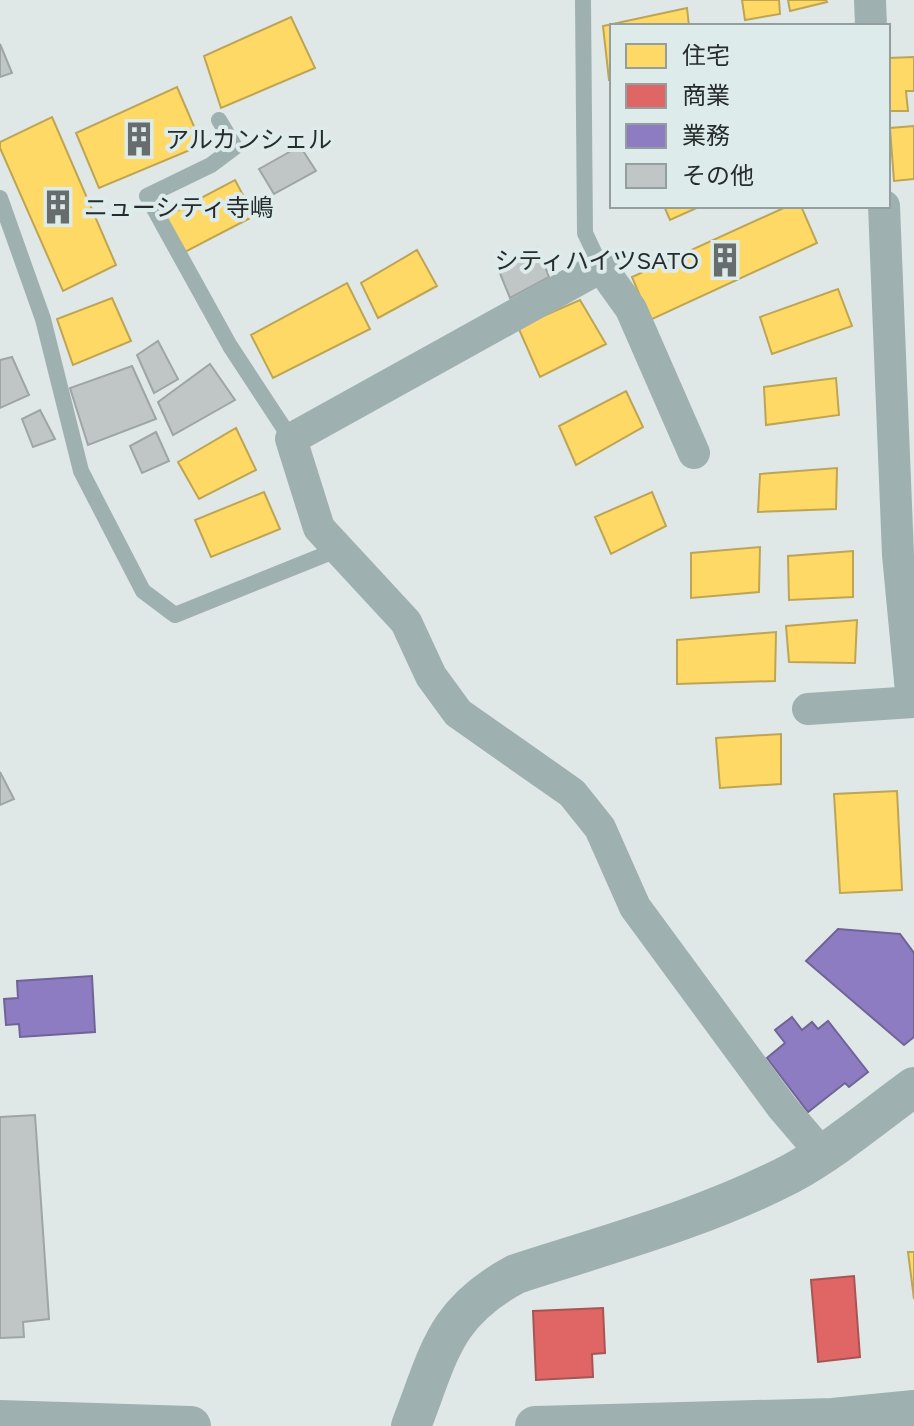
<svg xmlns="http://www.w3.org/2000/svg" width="914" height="1426" viewBox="0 0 914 1426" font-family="Figtree,'Noto Sans JP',sans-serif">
  <rect width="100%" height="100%" fill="#e0e8e7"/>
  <!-- homes -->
  <path fill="#ffd966" stroke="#bea554" stroke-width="2" d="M 742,0 L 779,0 L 780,14 L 745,20 Z
    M 788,0 L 826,0 L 827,2 L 790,11 Z
    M 687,8 L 689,26 L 612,26 L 612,80 L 609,80 L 603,26 Z
    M 291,17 L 315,68 L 221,108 L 204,56 Z
    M 914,57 L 914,91 L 906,91 L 908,111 L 888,111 L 888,58 Z
    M 177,87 L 202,145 L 99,188 L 76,133 Z
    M 52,117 L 116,265 L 63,291 L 0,148 L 0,142 Z
    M 914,126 L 914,179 L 894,181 L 890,128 Z
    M 235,180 L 254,216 L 183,253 L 165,217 Z
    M 664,206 L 701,206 L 670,220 Z
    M 788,206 L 801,206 L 817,243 L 650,320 L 632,277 Z
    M 417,250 L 437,286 L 378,318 L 361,283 Z
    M 347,283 L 370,329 L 273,378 L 251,335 Z
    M 838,289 L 852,326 L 772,354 L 760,317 Z
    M 112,298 L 131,341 L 73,365 L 57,319 Z
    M 580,300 L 606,344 L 540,377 L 518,327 Z
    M 836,378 L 839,415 L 766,425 L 764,387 Z
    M 626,391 L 643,427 L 576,465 L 559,426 Z
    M 236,428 L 256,470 L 199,499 L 178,462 Z
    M 837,468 L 836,509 L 758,512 L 760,474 Z
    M 264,492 L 280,529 L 211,557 L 195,520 Z
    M 652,492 L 666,526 L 611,554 L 595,517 Z
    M 760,547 L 759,592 L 691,598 L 691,553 Z
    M 853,551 L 853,597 L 789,600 L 788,556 Z
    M 857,620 L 855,663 L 789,662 L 786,626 Z
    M 776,632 L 775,681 L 677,684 L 677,640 Z
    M 781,734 L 781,784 L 720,788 L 716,738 Z
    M 897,791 L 902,890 L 840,893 L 834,794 Z
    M 908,1252 L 914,1252 L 914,1299 Z"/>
  <!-- shops -->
  <path fill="#e06666" stroke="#a85454" stroke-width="2" d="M 854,1276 L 860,1357 L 818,1362 L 811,1280 Z
    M 603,1308 L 605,1353 L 592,1354 L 593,1377 L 536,1380 L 533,1311 Z"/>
  <!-- offices -->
  <path fill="#8e7cc3" stroke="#6f6495" stroke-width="2" d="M 838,929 L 900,934 L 914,953 L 914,1037 L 904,1045 L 806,961 Z
    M 92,976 L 95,1032 L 20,1037 L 19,1024 L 6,1025 L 4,999 L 18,998 L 17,981 Z
    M 792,1017 L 802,1030 L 812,1022 L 818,1029 L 828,1021 L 868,1072 L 849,1087 L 845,1083 L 808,1112 L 767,1058 L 785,1043 L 775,1030 Z"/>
  <!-- building -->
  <path fill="#c0c6c5" stroke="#9fa5a4" stroke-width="2" d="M 0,44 L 12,73 L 0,77 Z
    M 300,146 L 316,171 L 274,194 L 259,169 Z
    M 538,248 L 549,277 L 510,298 L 497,266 Z
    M 158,341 L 178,379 L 154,393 L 137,355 Z
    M 12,357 L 29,395 L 0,408 L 0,360 Z
    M 210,364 L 235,400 L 173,435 L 158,402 Z
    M 132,366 L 156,419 L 88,445 L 70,388 Z
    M 40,410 L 55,439 L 33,447 L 22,419 Z
    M 156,432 L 169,461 L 142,473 L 130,446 Z
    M 0,772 L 14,799 L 0,805 Z
    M 35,1115 L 49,1319 L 23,1322 L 24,1337 L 0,1338 L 0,1117 Z"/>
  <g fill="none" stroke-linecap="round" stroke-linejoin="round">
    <!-- service -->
    <path stroke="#9fb0b0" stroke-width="16" d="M 583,0 L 585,233 L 601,267
      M 219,120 L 235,147 L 211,165 L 147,196 L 230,346 L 291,439
      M 0,198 L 43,319 L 81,471 L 143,591 L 175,615 L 339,549"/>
    <!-- minor -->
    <path stroke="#9fb0b0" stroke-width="32" d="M 870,0 L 871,26
      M 884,206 L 898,555 L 912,702
      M 694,453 L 631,309 L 601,267 L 291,439 L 319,528 L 406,622 L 431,676 L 458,713 L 572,793 L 600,828 L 635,907 L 782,1107 L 822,1154
      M 808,709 L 914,702"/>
    <!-- tertiary -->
    <path stroke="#9fb0b0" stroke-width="40" d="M 0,1420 L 191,1426
      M 411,1426 C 439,1355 443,1313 516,1274 C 608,1244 703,1219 790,1174 C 834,1150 874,1116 914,1087
      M 535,1426 L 833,1418 L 914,1410"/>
  </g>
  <!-- icons -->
  <defs>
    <g id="building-bare" transform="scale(2.76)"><path d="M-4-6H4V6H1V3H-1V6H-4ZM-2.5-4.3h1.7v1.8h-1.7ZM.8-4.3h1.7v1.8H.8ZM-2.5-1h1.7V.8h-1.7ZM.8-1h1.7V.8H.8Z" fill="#676d6d" stroke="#ddebea" stroke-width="2.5" paint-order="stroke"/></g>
  </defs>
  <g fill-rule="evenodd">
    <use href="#building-bare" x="139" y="139"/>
    <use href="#building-bare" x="58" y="207"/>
    <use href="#building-bare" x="725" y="260"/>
  </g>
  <g text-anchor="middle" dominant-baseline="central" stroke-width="8" stroke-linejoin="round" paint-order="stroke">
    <!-- poi labels -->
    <g font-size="24" fill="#262b2b" stroke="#ddebea" text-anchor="start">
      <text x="165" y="139">アルカンシェル</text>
      <text x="84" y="207">ニューシティ寺嶋</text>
      <text x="699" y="260" text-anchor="end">シティハイツSATO</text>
    </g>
  </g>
  <!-- legend -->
  <rect x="610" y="24" width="280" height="184" fill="#ddebea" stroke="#949e9e" stroke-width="2"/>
  <rect x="626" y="44" width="40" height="24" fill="#ffd966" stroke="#949e9e" stroke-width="2"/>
  <text x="682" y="64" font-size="24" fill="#262b2b">住宅</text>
  <rect x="626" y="84" width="40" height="24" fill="#e06666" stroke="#949e9e" stroke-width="2"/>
  <text x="682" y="104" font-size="24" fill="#262b2b">商業</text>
  <rect x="626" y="124" width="40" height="24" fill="#8e7cc3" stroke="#949e9e" stroke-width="2"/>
  <text x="682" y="144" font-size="24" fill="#262b2b">業務</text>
  <rect x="626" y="164" width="40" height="24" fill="#c0c6c5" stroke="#949e9e" stroke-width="2"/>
  <text x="682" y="184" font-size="24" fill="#262b2b">その他</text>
</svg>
